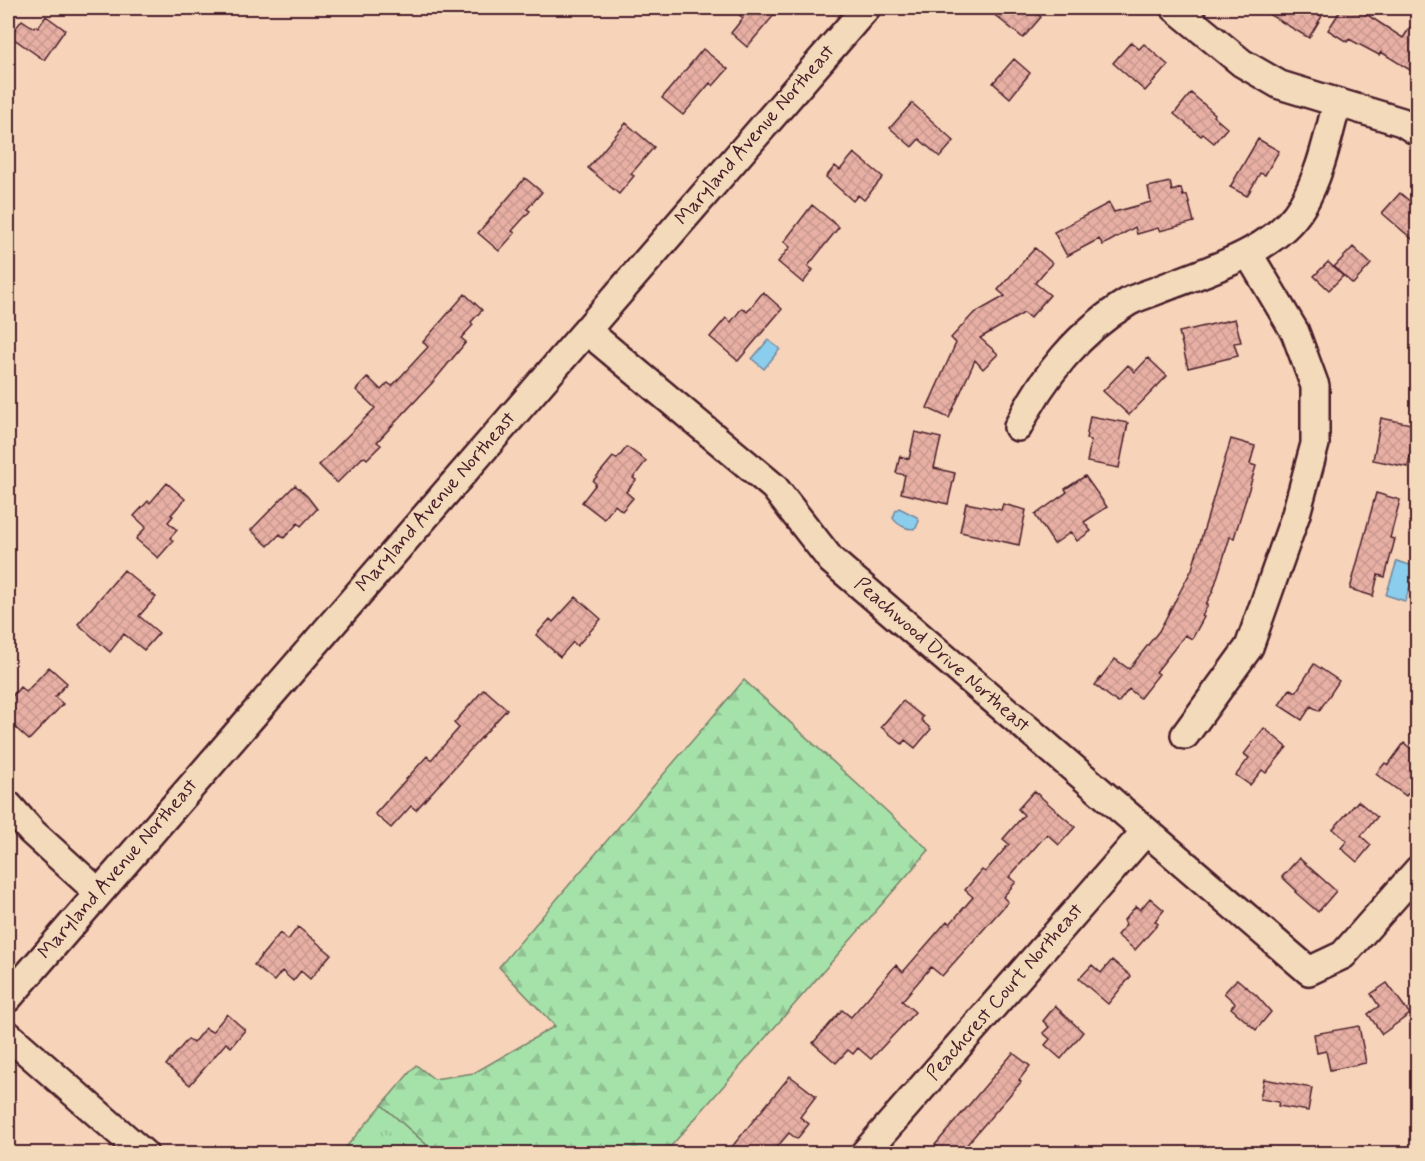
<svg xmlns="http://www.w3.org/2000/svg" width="1425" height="1161" viewBox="0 0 1425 1161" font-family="Mynerve,sans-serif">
  <defs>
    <pattern id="grass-tufts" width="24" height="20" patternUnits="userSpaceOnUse" patternTransform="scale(1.5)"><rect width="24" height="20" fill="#a5e2a9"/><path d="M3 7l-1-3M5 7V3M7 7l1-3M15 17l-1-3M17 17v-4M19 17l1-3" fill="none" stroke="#90c192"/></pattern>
    <pattern id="forest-firs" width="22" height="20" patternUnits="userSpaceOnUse" patternTransform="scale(1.5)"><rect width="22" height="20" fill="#a5e2a9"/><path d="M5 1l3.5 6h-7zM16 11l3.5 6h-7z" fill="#90c192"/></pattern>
    <pattern id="building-cross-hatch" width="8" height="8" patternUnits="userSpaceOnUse" patternTransform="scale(1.5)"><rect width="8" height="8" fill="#e8b0a5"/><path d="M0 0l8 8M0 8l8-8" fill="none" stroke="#c8978e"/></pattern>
  </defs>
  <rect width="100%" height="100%" fill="#f6d3b9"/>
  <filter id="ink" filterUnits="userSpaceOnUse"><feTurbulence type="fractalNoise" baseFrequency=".0167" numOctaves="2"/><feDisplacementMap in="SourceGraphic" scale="12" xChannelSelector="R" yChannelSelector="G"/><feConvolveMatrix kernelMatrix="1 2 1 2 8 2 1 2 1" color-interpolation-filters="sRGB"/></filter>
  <g filter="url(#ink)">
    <!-- grass -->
    <path fill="url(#grass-tufts)" stroke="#78806a" stroke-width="1.5" d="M 382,1105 L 436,1153 L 340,1154 Z"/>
    <!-- forest -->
    <path fill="url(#forest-firs)" stroke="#78806a" stroke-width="1.5" d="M 744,680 L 929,850 L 665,1153 L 436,1153 L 382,1105 L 416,1065 L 434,1079 L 474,1073 L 555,1026 L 499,967 Z"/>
    <!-- water -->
    <path fill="#8bcdec" stroke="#71879f" stroke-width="1.5" d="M 768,340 L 780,349 L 764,369 L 752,359 Z
      M 899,508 L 917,517 L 919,521 L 916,528 C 909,531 897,525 893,518 L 896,510 Z
      M 1397,561 L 1416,567 L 1415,570 L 1417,570 L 1416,579 L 1413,578 L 1405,601 L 1386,595 Z"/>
    <!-- building -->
    <path fill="url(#building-cross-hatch)" stroke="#4a1f2b" stroke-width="1.5" d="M 731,8 L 780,8 L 747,47 L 731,33 L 743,18 Z
      M 986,8 L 1030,8 L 1041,17 L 1023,38 Z
      M 1258,8 L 1308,8 L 1322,16 L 1309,38 Z
      M 1342,8 L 1371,8 L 1366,14 L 1403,38 L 1418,15 L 1418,75 L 1381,52 L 1379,55 L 1349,39 L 1347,42 L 1328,30 Z
      M 46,16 L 65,30 L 44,60 L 10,36 L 22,20 L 34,28 L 35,26 L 38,28 Z
      M 1131,42 L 1139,49 L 1144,44 L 1168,65 L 1145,91 L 1113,63 Z
      M 703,49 L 728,69 L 713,86 L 710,83 L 683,115 L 662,98 Z
      M 1014,59 L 1030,73 L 1010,98 L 993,83 Z
      M 1191,93 L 1215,114 L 1213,116 L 1227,128 L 1214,143 L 1203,134 L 1201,136 L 1174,114 Z
      M 912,103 L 954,141 L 940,157 L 919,139 L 912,147 L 890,128 Z
      M 626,123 L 654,147 L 631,174 L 634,176 L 619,194 L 588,168 Z
      M 1258,139 L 1279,151 L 1265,175 L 1260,173 L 1247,196 L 1230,187 Z
      M 854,153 L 883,177 L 864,200 L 858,195 L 853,201 L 826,177 L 835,166 L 840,170 Z
      M 525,178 L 542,192 L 527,209 L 530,211 L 512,231 L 515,233 L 499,251 L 478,233 Z
      M 1170,182 L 1172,191 L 1181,188 L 1183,196 L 1187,195 L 1194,222 L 1160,231 L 1158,228 L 1137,234 L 1135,227 L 1103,245 L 1099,239 L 1067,256 L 1054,232 L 1109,203 L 1114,212 L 1151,202 L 1148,187 Z
      M 1400,193 L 1418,208 L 1418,244 L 1382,213 Z
      M 812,205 L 839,227 L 808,266 L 813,270 L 803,283 L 778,262 L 790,247 L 784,242 Z
      M 1353,247 L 1371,264 L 1353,284 L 1334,267 Z
      M 1035,248 L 1052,263 L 1035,283 L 1050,295 L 1030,318 L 1024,313 L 980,338 L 998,354 L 983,369 L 975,360 L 949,418 L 927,408 L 956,343 L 951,338 L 973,314 L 1005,296 L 998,290 Z
      M 1328,262 L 1343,276 L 1329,290 L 1314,276 Z
      M 763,292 L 782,309 L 738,361 L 710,337 L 726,318 L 731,322 L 742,308 L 747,312 Z
      M 465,294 L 482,310 L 471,322 L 473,325 L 461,338 L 466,342 L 433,382 L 377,442 L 381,445 L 367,459 L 365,457 L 362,458 L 337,483 L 319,465 L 375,408 L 356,390 L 368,377 L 381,390 L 388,383 L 392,386 L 428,347 L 423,342 Z
      M 1235,319 L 1241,342 L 1234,343 L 1238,356 L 1188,368 L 1179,332 Z
      M 1148,358 L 1167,376 L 1129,415 L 1103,391 L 1128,365 L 1135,372 Z
      M 1090,416 L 1128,423 L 1119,468 L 1087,462 L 1091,440 L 1086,439 Z
      M 1381,418 L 1416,425 L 1408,467 L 1373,460 Z
      M 915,432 L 941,438 L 934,468 L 955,473 L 948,504 L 901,493 L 905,475 L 896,473 L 900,456 L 909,459 Z
      M 1231,439 L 1255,446 L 1250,464 L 1256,466 L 1234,538 L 1230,537 L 1213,591 L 1206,604 L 1208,605 L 1202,616 L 1204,617 L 1192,639 L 1185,635 L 1156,672 L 1159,674 L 1140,698 L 1129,689 L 1118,703 L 1095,685 L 1115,659 L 1129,669 L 1159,631 L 1192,569 Z
      M 627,447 L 646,461 L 633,478 L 636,480 L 626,492 L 633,498 L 622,511 L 615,505 L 604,519 L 582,502 L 596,484 L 593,481 L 613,457 L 617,459 Z
      M 1085,476 L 1107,507 L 1084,522 L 1091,531 L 1077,541 L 1071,532 L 1054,544 L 1035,515 L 1067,492 L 1065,489 Z
      M 167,483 L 185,499 L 171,515 L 173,516 L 168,522 L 177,530 L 170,538 L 173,541 L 158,558 L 136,539 L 146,527 L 134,516 L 148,501 L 150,503 Z
      M 295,485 L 307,496 L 317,509 L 301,526 L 298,523 L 284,538 L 280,534 L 268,546 L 251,530 Z
      M 1376,493 L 1400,500 L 1390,538 L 1395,539 L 1385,577 L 1378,575 L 1373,596 L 1350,589 Z
      M 966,503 L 1001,510 L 1003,504 L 1026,510 L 1019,545 L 960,532 Z
      M 124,570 L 156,597 L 139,616 L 159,633 L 144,650 L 124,634 L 110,652 L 78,624 Z
      M 576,597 L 601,619 L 577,646 L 573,642 L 560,657 L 536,635 L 550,619 L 553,622 Z
      M 1314,664 L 1339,681 L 1319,711 L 1311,706 L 1302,720 L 1279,705 L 1290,689 L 1296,692 Z
      M 49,667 L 67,683 L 55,697 L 63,704 L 29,740 L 8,721 L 8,701 L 20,687 L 26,692 Z
      M 484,689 L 507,709 L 416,810 L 411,806 L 391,828 L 375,814 L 427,756 L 431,760 L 459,728 L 454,723 Z
      M 903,701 L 923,717 L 921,720 L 931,729 L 915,748 L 905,740 L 902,744 L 881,727 Z
      M 1264,728 L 1287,747 L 1266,773 L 1262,770 L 1250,785 L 1236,775 L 1249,758 L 1244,754 Z
      M 1404,743 L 1418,754 L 1418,780 L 1406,796 L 1376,774 L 1385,763 L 1388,765 Z
      M 1034,791 L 1075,827 L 1059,845 L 1047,834 L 1009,877 L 1016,882 L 1003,897 L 1008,902 L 942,976 L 931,967 L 902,1001 L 915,1012 L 871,1059 L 858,1048 L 853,1054 L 848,1050 L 836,1063 L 813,1043 L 842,1010 L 851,1017 L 896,965 L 903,972 L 947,921 L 950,924 L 973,897 L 965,890 L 982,870 L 985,872 L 1009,844 L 1003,839 L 1024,815 L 1018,809 Z
      M 1358,801 L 1377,817 L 1361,836 L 1371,845 L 1357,862 L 1341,848 L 1347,841 L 1333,829 Z
      M 1299,858 L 1336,891 L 1318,912 L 1295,892 L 1297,891 L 1282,877 Z
      M 1150,898 L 1164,910 L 1155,921 L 1158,924 L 1135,950 L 1117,935 L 1126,925 L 1124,920 L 1136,906 L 1140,910 Z
      M 298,927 L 331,954 L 310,979 L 301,971 L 293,981 L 282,971 L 274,981 L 254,965 L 280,933 L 288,940 Z
      M 1112,960 L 1131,976 L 1108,1004 L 1079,979 L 1092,965 L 1101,973 Z
      M 1237,979 L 1257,996 L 1271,1012 L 1256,1030 L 1231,1008 L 1235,1003 L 1224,993 Z
      M 1387,983 L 1410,1014 L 1382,1034 L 1368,1014 L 1379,1006 L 1371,994 Z
      M 1055,1006 L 1083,1032 L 1061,1059 L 1045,1045 L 1050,1039 L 1043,1033 L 1049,1027 L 1043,1021 Z
      M 227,1014 L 245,1030 L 231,1047 L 226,1043 L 190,1085 L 166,1065 L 188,1039 L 193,1043 L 205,1028 L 212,1032 Z
      M 1359,1026 L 1366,1063 L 1330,1070 L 1326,1051 L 1317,1053 L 1314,1034 Z
      M 1013,1053 L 1030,1066 L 1019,1080 L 1021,1082 L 963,1149 L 960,1147 L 954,1154 L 945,1154 L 935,1145 Z
      M 790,1076 L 816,1096 L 800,1117 L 809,1124 L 797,1139 L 789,1133 L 771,1154 L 726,1154 Z
      M 1264,1079 L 1312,1088 L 1308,1111 L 1278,1106 L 1279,1102 L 1260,1099 Z"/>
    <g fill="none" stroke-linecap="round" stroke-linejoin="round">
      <!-- minor casing -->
      <g stroke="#4a1f2b" stroke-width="32">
        <path id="minor" d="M 1175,8 L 1242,63 L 1280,85 L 1402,122 L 1418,132
          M 586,330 L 774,487 L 831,560 L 1309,971 L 1343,955 L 1418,870
          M 1018,427 C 1042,377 1080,331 1128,302 C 1137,297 1148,294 1158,290 C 1205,271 1274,253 1302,206 C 1320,176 1328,137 1337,103
          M 1185,735 L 1249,647 L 1296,514 L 1315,444 L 1315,386 L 1295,332 L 1248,253
          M 8,805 L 32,832 L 98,892
          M 8,998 L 866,8
          M 8,1035 L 144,1154
          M 864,1154 L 1145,832"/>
      </g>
      <!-- minor -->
      <use href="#minor" stroke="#f2daba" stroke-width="27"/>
    </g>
  </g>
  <g text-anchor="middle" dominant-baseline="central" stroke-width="4.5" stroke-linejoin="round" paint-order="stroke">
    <!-- street labels -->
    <g font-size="20" fill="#4a1f2b" stroke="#f2daba">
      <text transform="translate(755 135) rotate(-49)">Maryland Avenue Northeast</text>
      <text transform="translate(436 502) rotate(-49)">Maryland Avenue Northeast</text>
      <text transform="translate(942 655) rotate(41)">Peachwood Drive Northeast</text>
      <text transform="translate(118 869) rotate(-49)">Maryland Avenue Northeast</text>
      <text transform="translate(1005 992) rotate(-49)">Peachcrest Court Northeast</text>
    </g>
  </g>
  <!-- margin -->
  <rect width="1425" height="1161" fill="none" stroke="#f2daba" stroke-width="30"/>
  <rect x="15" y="15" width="1395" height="1131" fill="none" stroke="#4a1f2b" stroke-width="2" filter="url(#ink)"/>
</svg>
